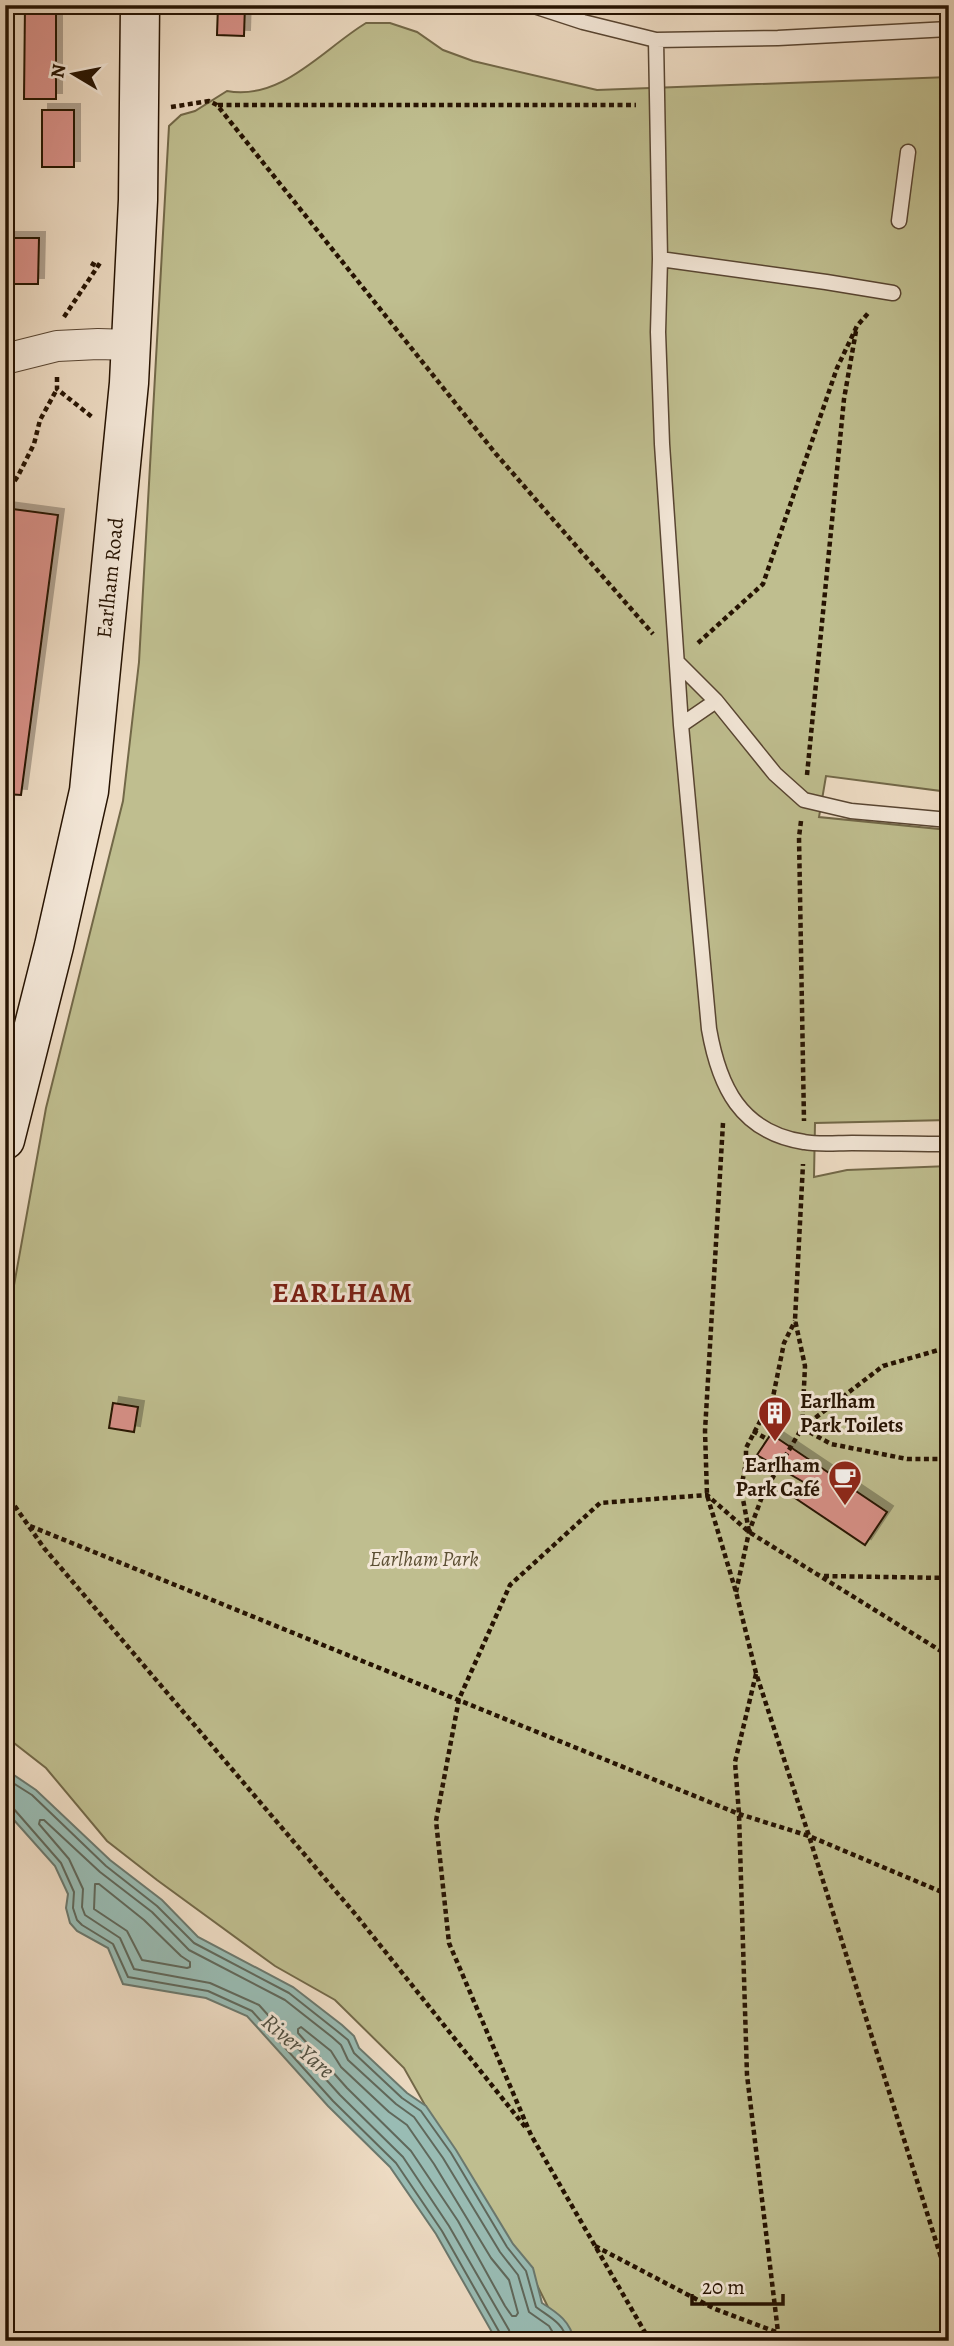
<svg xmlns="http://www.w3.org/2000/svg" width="954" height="2346" viewBox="0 0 954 2346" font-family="Alegreya,serif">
  <defs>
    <filter id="shadow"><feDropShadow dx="6" dy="-6" stdDeviation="0" flood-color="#0004"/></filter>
  </defs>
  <rect width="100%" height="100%" fill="#eedcc4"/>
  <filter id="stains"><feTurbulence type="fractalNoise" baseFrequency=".00286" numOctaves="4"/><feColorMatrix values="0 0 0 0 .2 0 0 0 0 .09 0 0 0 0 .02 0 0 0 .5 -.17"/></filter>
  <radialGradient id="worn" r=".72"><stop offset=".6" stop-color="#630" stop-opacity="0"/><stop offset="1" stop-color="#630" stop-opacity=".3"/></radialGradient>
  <!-- green -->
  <path fill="#bfbe8f" stroke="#726848" stroke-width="2" d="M 366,23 L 390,23 L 417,32 L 443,50 L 473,61 L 597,90 L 949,77 L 949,792 L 826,776 L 819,817 L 949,830 L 949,1120 L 815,1123 L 814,1177 L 847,1170 L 949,1166 L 949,2341 L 568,2341 L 556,2323 L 536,2283 L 443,2137 L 404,2068 L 335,2000 L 275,1966 L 157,1880 L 107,1841 L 46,1768 L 5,1736 L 5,1335 L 46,1108 L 123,801 L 139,662 L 169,126 L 181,115 L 195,111 L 227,91 C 282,101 323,49 366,23 Z"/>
  <!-- water -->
  <path fill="#99bcb4" stroke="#6b786d" stroke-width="2" d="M 5,1769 L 36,1790 L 110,1860 L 162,1900 L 198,1937 L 293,1987 L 342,2025 L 354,2036 L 359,2048 L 407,2093 L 426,2106 L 456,2150 L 513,2244 L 533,2268 L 542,2303 C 558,2313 571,2322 574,2341 L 497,2341 L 436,2234 L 390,2167 L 328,2106 L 247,2016 L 206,1998 L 123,1984 L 108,1948 L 77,1931 L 70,1923 L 66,1908 L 68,1894 L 55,1866 L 5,1810 Z"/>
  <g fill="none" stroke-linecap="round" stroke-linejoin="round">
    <!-- shore -->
    <path stroke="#60685b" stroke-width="2" d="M 5,1778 L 32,1795 L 106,1866 L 157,1906 L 194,1943 L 289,1993 L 337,2031 L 348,2040 L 354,2053 L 402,2098 L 421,2111 L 451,2153 L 507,2247 L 526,2271 L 536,2307 C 549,2317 564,2323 567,2341
      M 5,1806 L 13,1808 L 61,1863 L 74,1892 L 73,1908 L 77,1920 L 82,1925 L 113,1944 L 128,1977 L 208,1991 L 252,2011 L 333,2101 L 396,2163 L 442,2231 L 501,2335 L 502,2341
      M 95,1884 L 99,1884 L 144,1920 L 181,1956 L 190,1962 L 190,1967 L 187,1968 L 142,1960 L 127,1931 L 94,1909 Z
      M 301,2027 L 331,2051 L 341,2067 L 389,2112 L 407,2125 L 434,2164 L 491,2258 L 509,2280 L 518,2313 L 516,2316 L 512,2316 L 505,2306 L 458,2221 L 411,2151 L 347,2088 L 298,2033 L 298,2029 Z
      M 511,2341 L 509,2330 L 449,2226 L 403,2157 L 340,2095 L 259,2005 L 210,1983 L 134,1969 L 120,1938 L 85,1915 L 82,1907 L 83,1889 L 69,1859 L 39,1824 L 40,1820 L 44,1820 L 100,1872 L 152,1912 L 189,1950 L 285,2000 L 332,2037 L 341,2045 L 348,2060 L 396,2104 L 414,2117 L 443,2158 L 500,2252 L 518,2275 L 529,2312 L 549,2326 L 558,2341"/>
  </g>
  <!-- building -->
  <path fill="#d99189" stroke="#261302" stroke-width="2" filter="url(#shadow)" d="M 25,5 L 56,5 L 56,99 L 24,99 Z
    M 218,5 L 245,5 L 244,36 L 217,35 Z
    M 42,110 L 74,110 L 74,167 L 42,167 Z
    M 5,238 L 39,238 L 38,284 L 5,284 Z
    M 5,508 L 58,515 L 21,795 L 5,794 Z
    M 113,1403 L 138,1407 L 134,1432 L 109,1428 Z
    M 771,1434 L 887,1512 L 865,1545 L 795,1498 L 805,1483 L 757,1455 Z"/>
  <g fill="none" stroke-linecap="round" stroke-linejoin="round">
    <!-- service casing -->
    <g stroke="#584532" stroke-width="17">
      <path id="service" d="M 531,5 L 583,22 L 656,40 L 778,38 L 949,29
        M 656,40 L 660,259 L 826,282 L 893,293
        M 899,221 L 908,152
        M 660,259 L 658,332 L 662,444 L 681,725 L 709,1029 C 719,1086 740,1132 804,1142 C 819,1145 837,1143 852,1143 C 884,1143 917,1144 949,1144
        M 677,662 L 716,701 L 681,725
        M 716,701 L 775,774 L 804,800 L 851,811 L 949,820"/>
    </g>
    <!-- minor casing -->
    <g stroke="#584532" stroke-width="32">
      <path id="minor" d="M 5,359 L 57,346 L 98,344 L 131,345"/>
    </g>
    <!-- secondary casing -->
    <g stroke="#261302" stroke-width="41">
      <path id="secondary" d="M 5,1140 L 54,946 L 89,791 L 129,383 L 138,200 L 140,5"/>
    </g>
    <!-- path -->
    <path stroke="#261302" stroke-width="4.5" stroke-dasharray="5 3.5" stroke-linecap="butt" d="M 218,105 L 636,105
      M 171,107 L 209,101 L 217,105 L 496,454 L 653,634
      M 91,263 L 98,267
      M 64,317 L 100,263
      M 57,377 L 57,389 L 92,417
      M 5,495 L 18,476 L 34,444 L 40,420 L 57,389
      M 698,643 L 763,584 L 837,368 L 857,326 L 870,311
      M 807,775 L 844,399 L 856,331
      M 801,821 L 799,837 L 804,1121
      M 723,1123 L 705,1431 L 707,1495 L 736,1592 L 756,1673 L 809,1836 L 949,2283
      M 802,1428 L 805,1366 L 795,1320 L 803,1164
      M 802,1428 L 831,1444 L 907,1459 L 949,1459
      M 753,1431 L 767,1439
      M 5,1492 L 44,1548 L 356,1915 L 526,2128
      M 30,1526 L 739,1814 L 809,1836 L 949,1895
      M 749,1531 L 741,1489 L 746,1462 L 746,1448 L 773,1397 L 784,1343 L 795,1321
      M 824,1576 L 949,1578
      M 736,1592 L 749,1532 L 763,1494 L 802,1428 L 883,1366 L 949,1347
      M 756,1674 L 735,1762 L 739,1814 L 747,2075 L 778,2332 L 775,2341
      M 595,2246 L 715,2309 L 800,2341
      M 650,2341 L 531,2135 L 449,1943 L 436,1821 L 459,1699 L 510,1585 L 600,1503 L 707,1495 L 749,1532 L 949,1656"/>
    <!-- service -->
    <use href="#service" stroke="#f4e8d9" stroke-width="14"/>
    <!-- minor -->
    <use href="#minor" stroke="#f4e8d9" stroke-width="30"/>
    <!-- secondary -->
    <use href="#secondary" stroke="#f4e8d9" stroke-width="38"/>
  </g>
  <!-- icons -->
  <defs>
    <g id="building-pin" transform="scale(1.75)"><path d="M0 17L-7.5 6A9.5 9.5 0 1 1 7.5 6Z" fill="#8f2418" stroke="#f4e8d9"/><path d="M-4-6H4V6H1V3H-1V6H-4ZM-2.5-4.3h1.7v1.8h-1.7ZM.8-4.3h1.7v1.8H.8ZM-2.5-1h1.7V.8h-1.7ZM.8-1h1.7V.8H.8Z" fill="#fff"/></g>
    <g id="cafe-pin" transform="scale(1.75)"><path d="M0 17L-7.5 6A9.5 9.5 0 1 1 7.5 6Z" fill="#8f2418" stroke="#f4e8d9"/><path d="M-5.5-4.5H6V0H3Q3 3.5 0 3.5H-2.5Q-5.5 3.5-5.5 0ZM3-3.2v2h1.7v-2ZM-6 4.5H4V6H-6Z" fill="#fff"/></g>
  </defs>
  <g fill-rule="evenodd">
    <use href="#building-pin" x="775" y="1413"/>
    <use href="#cafe-pin" x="845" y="1477"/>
  </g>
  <g text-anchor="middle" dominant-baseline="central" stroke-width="6" stroke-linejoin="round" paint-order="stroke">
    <!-- street labels -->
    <g font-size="21" fill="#261302" stroke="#f4e8d9">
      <text transform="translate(110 578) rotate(-84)">Earlham Road</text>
    </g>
    <!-- poi labels -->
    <g font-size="21" font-weight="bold" fill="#261302" stroke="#f4e8d9" text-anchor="start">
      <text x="800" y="1401">Earlham<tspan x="800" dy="24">Park Toilets</tspan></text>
      <text x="820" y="1465" text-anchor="end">Earlham<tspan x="820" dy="24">Park Café</tspan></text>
    </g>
    <!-- park labels -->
    <g font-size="21" font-style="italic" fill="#5c4f33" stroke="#f4e8d9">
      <text x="424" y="1559">Earlham Park</text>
    </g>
    <!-- water labels -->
    <g font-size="23" font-style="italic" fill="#4e4e40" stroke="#f4e8d9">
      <text transform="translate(298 2046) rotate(40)">River Yare</text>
    </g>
    <!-- district labels -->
    <g font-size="28" font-weight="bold" letter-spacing="2" fill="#7a1f14" stroke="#f4e8d9">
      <text x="343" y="1293">EARLHAM</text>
    </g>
  </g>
  <!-- margin -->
  <rect width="954" height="2346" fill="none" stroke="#eedcc4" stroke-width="28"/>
  <rect x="7" y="7" width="940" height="2332" fill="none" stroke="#261302" stroke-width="3.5"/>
  <rect x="14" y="14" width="926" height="2318" fill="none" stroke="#261302" stroke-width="2"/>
  <!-- north arrow -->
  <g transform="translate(74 74) rotate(280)" stroke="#f4e8d9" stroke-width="5" paint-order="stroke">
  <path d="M0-5L12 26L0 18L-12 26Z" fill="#261302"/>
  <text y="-10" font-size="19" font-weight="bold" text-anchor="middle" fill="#261302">N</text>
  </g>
  <!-- scale -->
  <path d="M692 2294v10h91v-10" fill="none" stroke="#261302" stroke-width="3.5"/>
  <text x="702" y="2294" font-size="21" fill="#261302" stroke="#f4e8d9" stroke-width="5" paint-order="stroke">20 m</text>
  <rect width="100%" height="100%" filter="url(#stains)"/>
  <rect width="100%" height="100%" fill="url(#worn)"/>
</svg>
